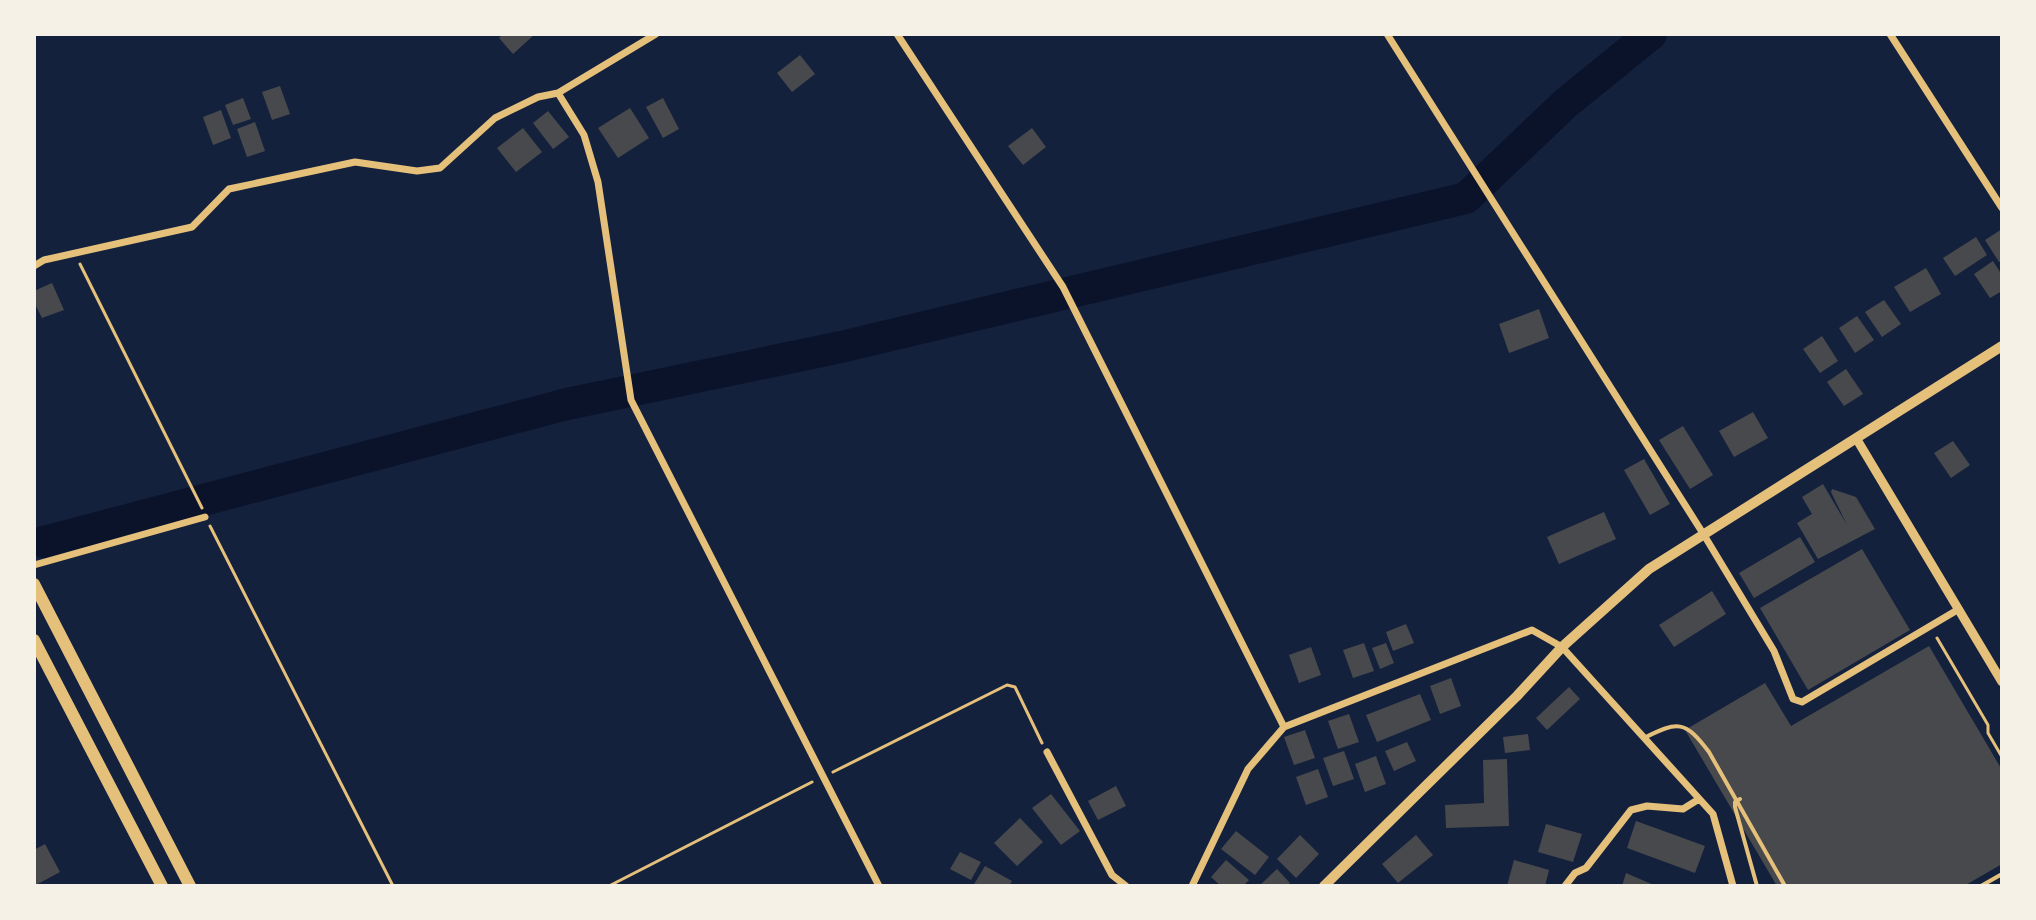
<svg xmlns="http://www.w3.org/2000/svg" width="2036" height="920" viewBox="0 0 2036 920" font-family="Overpass,sans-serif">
  <rect width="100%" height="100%" fill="#14213d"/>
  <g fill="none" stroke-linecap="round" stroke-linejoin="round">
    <!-- river -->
    <path stroke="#0b132b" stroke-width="32" d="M 44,542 L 567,404 L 841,347 L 1466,198 L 1566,103 L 1651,34"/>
  </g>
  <!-- building -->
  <path fill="#48494c" d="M 503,34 L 535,34 L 513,54 L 499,38 Z
    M 800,55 L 815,74 L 792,92 L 777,73 Z
    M 280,86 L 290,114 L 272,120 L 262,92 Z
    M 243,98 L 251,119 L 233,125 L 225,105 Z
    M 663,98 L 679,129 L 663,138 L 646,107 Z
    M 630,108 L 649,138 L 618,158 L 598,128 Z
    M 221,110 L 231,138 L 213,145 L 203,117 Z
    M 548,111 L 569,137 L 553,149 L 533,123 Z
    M 255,122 L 265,151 L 247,157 L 237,129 Z
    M 523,128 L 542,152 L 516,172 L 497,148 Z
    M 1032,128 L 1046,147 L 1023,165 L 1008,146 Z
    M 2002,229 L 2002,260 L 1999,262 L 1985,240 Z
    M 1976,237 L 1987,255 L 1955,276 L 1943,258 Z
    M 1993,261 L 2002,275 L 2002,291 L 1990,298 L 1974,274 Z
    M 1926,268 L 1941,294 L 1910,312 L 1894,287 Z
    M 52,283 L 64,310 L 42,318 L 34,302 L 34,291 Z
    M 1884,300 L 1901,324 L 1882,337 L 1865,312 Z
    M 1539,309 L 1549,338 L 1509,353 L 1499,324 Z
    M 1857,316 L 1874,340 L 1855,353 L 1839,328 Z
    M 1822,336 L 1838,361 L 1820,373 L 1803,349 Z
    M 1846,369 L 1863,394 L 1844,406 L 1827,382 Z
    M 1753,412 L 1768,438 L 1734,457 L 1719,431 Z
    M 1683,426 L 1713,475 L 1690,489 L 1659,440 Z
    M 1953,441 L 1970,465 L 1951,478 L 1934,453 Z
    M 1644,459 L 1670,504 L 1650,515 L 1624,470 Z
    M 1823,484 L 1847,525 L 1831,492 L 1832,489 L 1856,497 L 1875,529 L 1818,559 L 1797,523 L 1812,514 L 1802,497 Z
    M 1604,512 L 1616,539 L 1559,564 L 1547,537 Z
    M 1800,537 L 1815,562 L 1754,598 L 1739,573 Z
    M 1862,549 L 1910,630 L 1808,690 L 1760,608 Z
    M 1712,591 L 1726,614 L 1674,647 L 1659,625 Z
    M 1406,624 L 1414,643 L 1393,651 L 1386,632 Z
    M 1364,643 L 1374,671 L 1353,678 L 1343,650 Z
    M 1386,643 L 1394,663 L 1380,669 L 1372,648 Z
    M 1929,646 L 2002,770 L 2002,864 L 1964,886 L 1777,886 L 1685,730 L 1765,683 L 1791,726 Z
    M 1311,647 L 1321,675 L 1299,683 L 1289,655 Z
    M 1451,678 L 1461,706 L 1440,714 L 1430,686 Z
    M 1569,687 L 1580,699 L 1547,730 L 1536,718 Z
    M 1420,694 L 1431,720 L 1377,742 L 1366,715 Z
    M 1349,714 L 1359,742 L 1338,749 L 1328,721 Z
    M 1305,730 L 1315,758 L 1294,765 L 1284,737 Z
    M 1528,734 L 1530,750 L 1505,753 L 1503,737 Z
    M 1407,742 L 1416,761 L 1394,771 L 1385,751 Z
    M 1344,751 L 1354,779 L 1333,786 L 1323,758 Z
    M 1376,756 L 1386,784 L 1365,792 L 1355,764 Z
    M 1507,759 L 1509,826 L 1446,828 L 1445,805 L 1484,803 L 1483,760 Z
    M 1318,769 L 1328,797 L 1306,805 L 1296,777 Z
    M 1116,786 L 1126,806 L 1098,820 L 1088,801 Z
    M 1051,794 L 1080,831 L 1061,845 L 1032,808 Z
    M 1020,818 L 1043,842 L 1017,866 L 994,843 Z
    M 1636,821 L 1705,846 L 1695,873 L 1627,848 Z
    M 1546,824 L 1582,834 L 1573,862 L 1538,852 Z
    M 1236,831 L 1269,857 L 1255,875 L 1221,849 Z
    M 1300,835 L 1319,854 L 1296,878 L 1277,859 Z
    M 1416,835 L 1433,855 L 1398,883 L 1382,864 Z
    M 45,844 L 60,872 L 34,886 L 34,850 Z
    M 960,852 L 981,862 L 971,880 L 950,869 Z
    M 1226,860 L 1249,880 L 1243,886 L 1221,886 L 1211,877 Z
    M 1514,860 L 1549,870 L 1545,886 L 1507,886 Z
    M 985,866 L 1012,881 L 1009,886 L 973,886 Z
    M 1277,869 L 1290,883 L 1286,886 L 1259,886 Z
    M 1626,873 L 1656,886 L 1622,886 Z"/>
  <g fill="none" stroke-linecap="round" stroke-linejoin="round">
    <!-- path -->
    <path stroke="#e5c07b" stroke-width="3" d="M 80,264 L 202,508
      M 210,526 L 393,886
      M 1937,638 L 1988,725 L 1988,733 L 2002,757
      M 833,772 L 1007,685 L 1015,687 L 1042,743
      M 609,886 L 812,782"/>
    <!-- service -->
    <path stroke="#e5c07b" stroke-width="4" d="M 1644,738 C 1678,721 1685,720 1709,752 L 1785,886
      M 1740,799 L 1735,802 L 1735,807 L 1757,886
      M 1981,886 L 2002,874"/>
    <!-- minor -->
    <path stroke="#e5c07b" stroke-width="7" d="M 897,34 L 1063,287 L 1284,727
      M 1387,34 L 1704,535 L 1774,651 L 1793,699 L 1802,702 L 1959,609
      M 1890,34 L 2002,208
      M 558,93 L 584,135 L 598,182 L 631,400 L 879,886
      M 34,266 L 44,260 L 192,227 L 229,189 L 355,162 L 417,171 L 440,168 L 495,118 L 538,97 L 558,93 L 656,34
      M 34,565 L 205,517
      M 1047,752 L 1112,875 L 1126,886
      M 1192,886 L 1248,769 L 1284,727 L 1532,630 L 1562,647 L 1713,814 L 1733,886
      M 1565,886 L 1575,873 L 1586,868 L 1631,810 L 1647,806 L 1683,809 L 1699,799"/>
    <!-- tertiary -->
    <path stroke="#e5c07b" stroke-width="9" d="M 1856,438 L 2002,682"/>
    <!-- secondary -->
    <path stroke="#e5c07b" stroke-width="10" d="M 1324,886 L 1517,696 L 1562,647 L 1649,569 L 2002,346"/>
    <!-- primary -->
    <path stroke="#e5c07b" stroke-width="12" d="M 34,584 L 190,886
      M 34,640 L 162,886"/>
  </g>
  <!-- border -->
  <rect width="2036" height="920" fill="none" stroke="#f6f1e7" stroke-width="72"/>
</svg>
